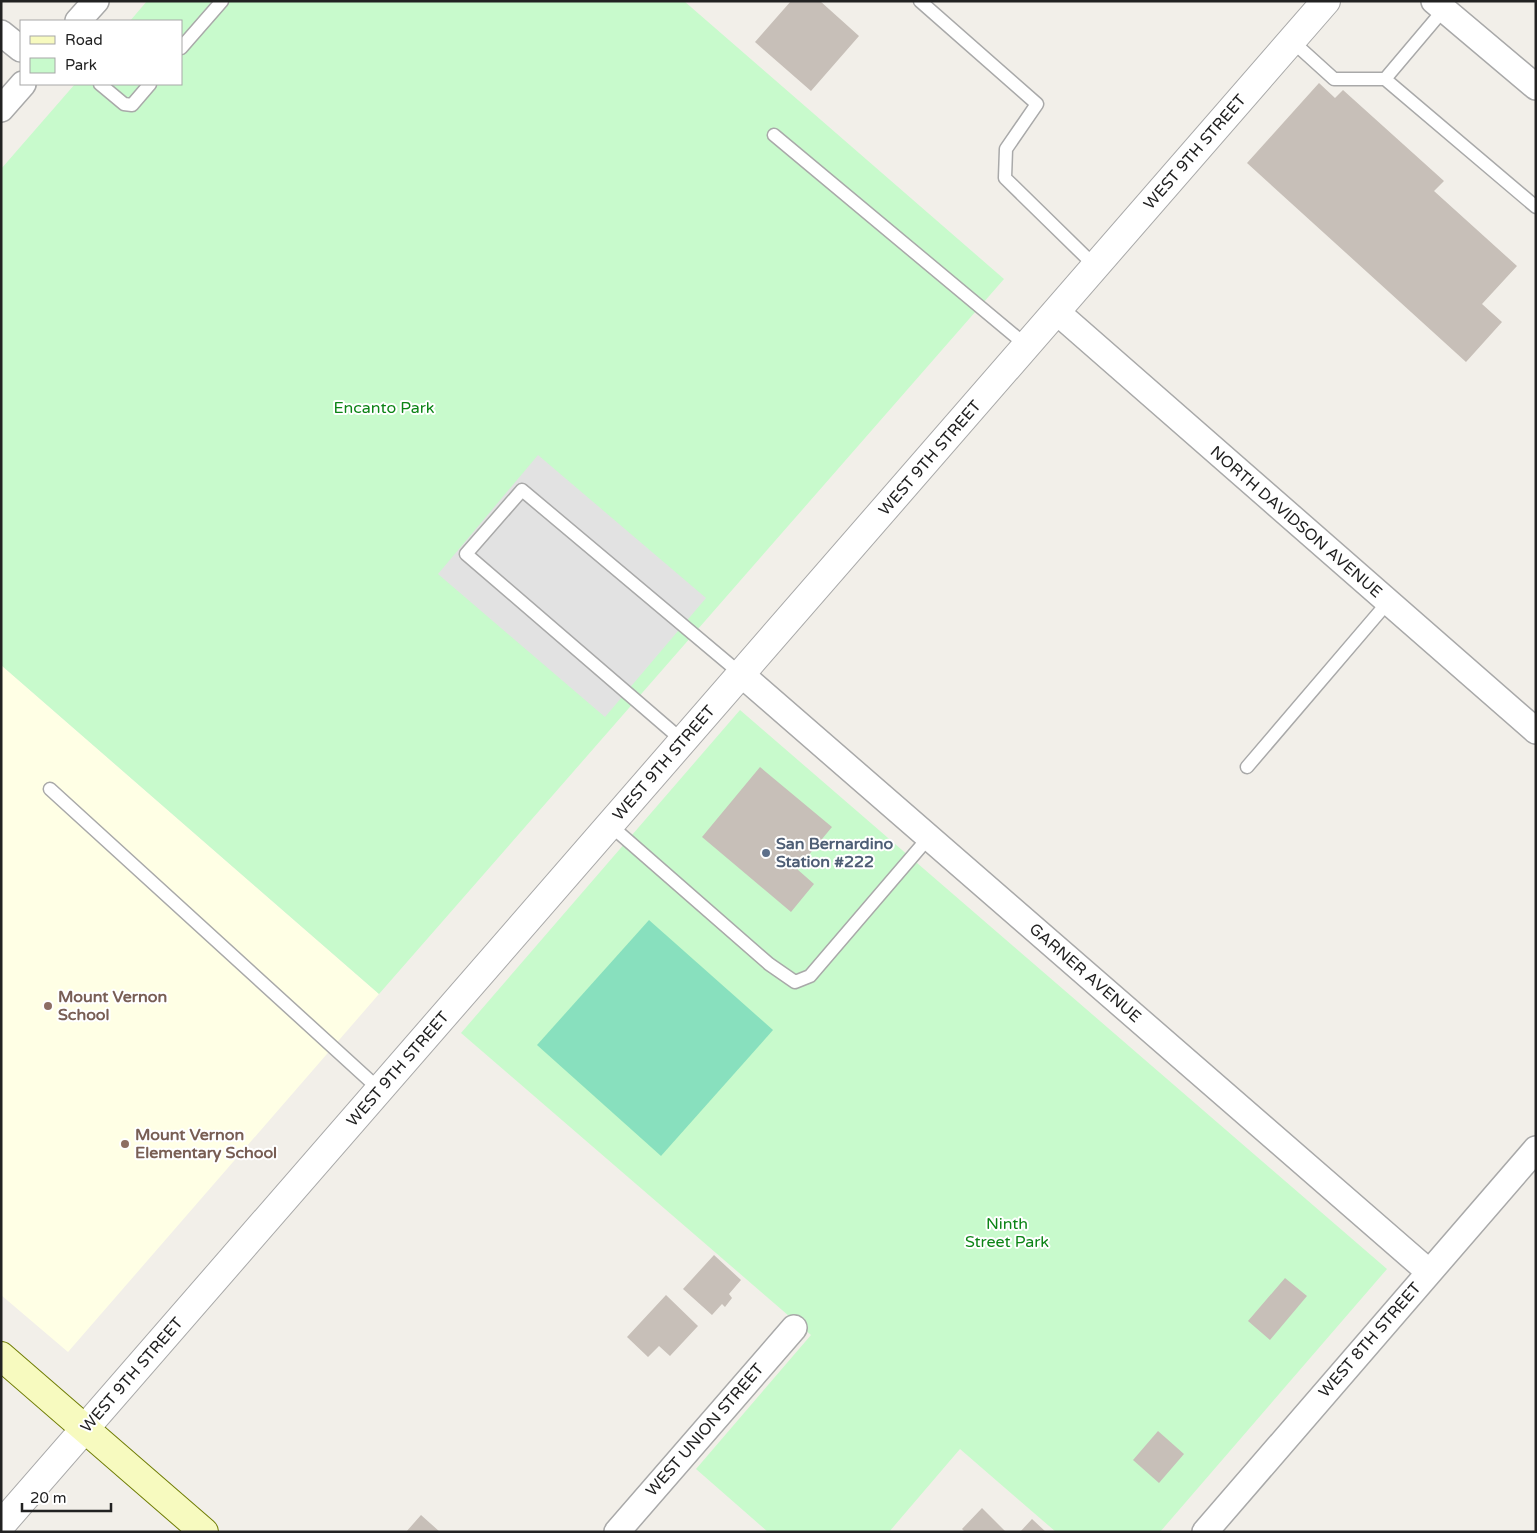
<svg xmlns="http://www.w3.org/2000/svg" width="1537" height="1533" viewBox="0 0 1537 1533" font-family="'Varela Round',sans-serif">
  <rect width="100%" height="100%" fill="#f2efe9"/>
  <!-- education -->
  <path fill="#ffffe5" d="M 1,665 L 379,994 L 68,1352 L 1,1295 Z"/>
  <!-- park -->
  <path fill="#c8facc" d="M 147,1 L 684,1 L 1004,279 L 379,994 L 1,665 L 1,169 L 75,84 L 181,84 L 181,21 L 130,21 Z
    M 740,710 L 1387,1269 L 1160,1532 L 1056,1532 L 960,1449 L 889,1532 L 768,1532 L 696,1469 L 811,1335 L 461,1033 Z"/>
  <!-- pitch -->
  <path fill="#88e0be" d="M 649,920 L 773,1030 L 661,1156 L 537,1045 Z"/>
  <!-- parking -->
  <path fill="#e2e2e2" d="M 538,455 L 706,598 L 605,717 L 438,574 Z"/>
  <!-- building -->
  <path fill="#c7bfb8" d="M 791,1 L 820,1 L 859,36 L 811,91 L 755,42 Z
    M 1319,83 L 1335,98 L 1343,90 L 1444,181 L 1434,191 L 1517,266 L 1482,304 L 1502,322 L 1466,362 L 1247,163 Z
    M 760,767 L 832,827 L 797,869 L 814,884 L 791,912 L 702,837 Z
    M 714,1255 L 741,1280 L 729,1294 L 732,1298 L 725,1307 L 722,1304 L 712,1315 L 683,1289 Z
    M 1285,1278 L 1307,1296 L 1270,1340 L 1248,1321 Z
    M 666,1295 L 698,1326 L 670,1356 L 659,1346 L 648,1357 L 627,1337 Z
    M 1158,1431 L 1184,1454 L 1159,1483 L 1133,1460 Z
    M 982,1508 L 1006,1532 L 965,1532 L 962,1529 Z
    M 421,1515 L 440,1532 L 406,1532 Z
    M 1032,1519 L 1046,1532 L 1020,1532 Z"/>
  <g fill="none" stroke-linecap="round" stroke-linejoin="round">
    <!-- service casing -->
    <g stroke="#a9a9a9" stroke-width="15">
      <path id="service" d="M 920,1 L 1037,104 L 1006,149 L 1005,178 L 1096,267
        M 1292,41 L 1334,79 L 1385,79 L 1536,207
        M 181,48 L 222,1
        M 1385,79 L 1445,8
        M 100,84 L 124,104 L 132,105 L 150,84
        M 774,135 L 1027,346
        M 683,741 L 466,554 L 522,490 L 741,674
        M 1247,767 L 1388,602
        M 50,789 L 380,1090
        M 610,825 L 769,964 L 795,982 L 810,976 L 929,837"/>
    </g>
    <!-- minor casing -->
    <g stroke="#a9a9a9" stroke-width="28">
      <path id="minor" d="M 1434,1 L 1536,87
        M 78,21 L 96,1
        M 1,33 L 21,49
        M 1,109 L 23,84
        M 1057,312 L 1536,731
        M 741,674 L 1429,1272
        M 617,1532 L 794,1328
        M 1205,1532 L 1536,1149"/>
    </g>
    <!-- tertiary casing -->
    <g stroke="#a9a9a9" stroke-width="30">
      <path id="tertiary" d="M 1,1525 L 1326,1"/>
    </g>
    <!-- secondary casing -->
    <g stroke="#707d05" stroke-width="30">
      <path id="secondary" d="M 1,1356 L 204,1532"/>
    </g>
    <!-- service -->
    <use href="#service" stroke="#fff" stroke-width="12"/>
    <!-- minor -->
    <use href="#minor" stroke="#fff" stroke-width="25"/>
    <!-- tertiary -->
    <use href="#tertiary" stroke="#fff" stroke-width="28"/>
    <!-- secondary -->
    <use href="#secondary" stroke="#f7fabf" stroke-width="28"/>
  </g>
  <!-- markers -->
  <circle fill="#5c6f8a" stroke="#fff" stroke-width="2" cx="766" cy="853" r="5"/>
  <g fill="#8d6e63" stroke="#fff" stroke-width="2">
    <circle cx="48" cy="1006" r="5"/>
    <circle cx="125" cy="1144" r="5"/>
  </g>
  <g text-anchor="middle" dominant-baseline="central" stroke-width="4" stroke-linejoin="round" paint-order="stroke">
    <!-- street labels -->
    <g font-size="16" fill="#222" stroke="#fff">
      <text transform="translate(1195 152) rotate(-49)">WEST 9TH STREET</text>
      <text transform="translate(930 458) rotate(-49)">WEST 9TH STREET</text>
      <text transform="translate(1296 522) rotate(41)">NORTH DAVIDSON AVENUE</text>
      <text transform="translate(664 763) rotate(-49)">WEST 9TH STREET</text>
      <text transform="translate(1085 973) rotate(41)">GARNER AVENUE</text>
      <text transform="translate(398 1069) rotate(-49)">WEST 9TH STREET</text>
      <text transform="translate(1370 1340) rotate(-49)">WEST 8TH STREET</text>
      <text transform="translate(132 1375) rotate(-49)">WEST 9TH STREET</text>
      <text transform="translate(705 1430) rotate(-49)">WEST UNION STREET</text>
    </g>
    <!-- park labels -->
    <g font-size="16" fill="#0c8416" stroke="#fff">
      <text x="384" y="408">Encanto Park</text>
      <text x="1007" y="1224">Ninth<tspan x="1007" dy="18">Street Park</tspan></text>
    </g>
    <!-- service labels -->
    <g font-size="16" font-weight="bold" fill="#4e5e75" stroke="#fff" text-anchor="start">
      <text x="776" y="844">San Bernardino<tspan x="776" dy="18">Station #222</tspan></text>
    </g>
    <!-- education labels -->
    <g font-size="16" font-weight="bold" fill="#785e54" stroke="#fff" text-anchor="start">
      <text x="58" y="997">Mount Vernon<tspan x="58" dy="18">School</tspan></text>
      <text x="135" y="1135">Mount Vernon<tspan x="135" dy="18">Elementary School</tspan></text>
    </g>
  </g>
  <!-- border -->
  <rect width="1537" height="1533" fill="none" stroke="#222222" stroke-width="5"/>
  <!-- legend -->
  <rect x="20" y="20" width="162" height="65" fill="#ffffff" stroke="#a7a7a7"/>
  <rect x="30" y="36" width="25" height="8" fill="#f7fabf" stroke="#a7a7a7"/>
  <text x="65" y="45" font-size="15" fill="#222222">Road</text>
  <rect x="30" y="58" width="25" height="15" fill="#c8facc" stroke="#a7a7a7"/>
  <text x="65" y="70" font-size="15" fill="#222222">Park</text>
  <!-- scale -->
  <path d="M22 1503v8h89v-8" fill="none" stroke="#222222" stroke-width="2.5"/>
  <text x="30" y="1503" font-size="15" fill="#222222" stroke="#ffffff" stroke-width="4" paint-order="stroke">20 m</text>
</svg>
